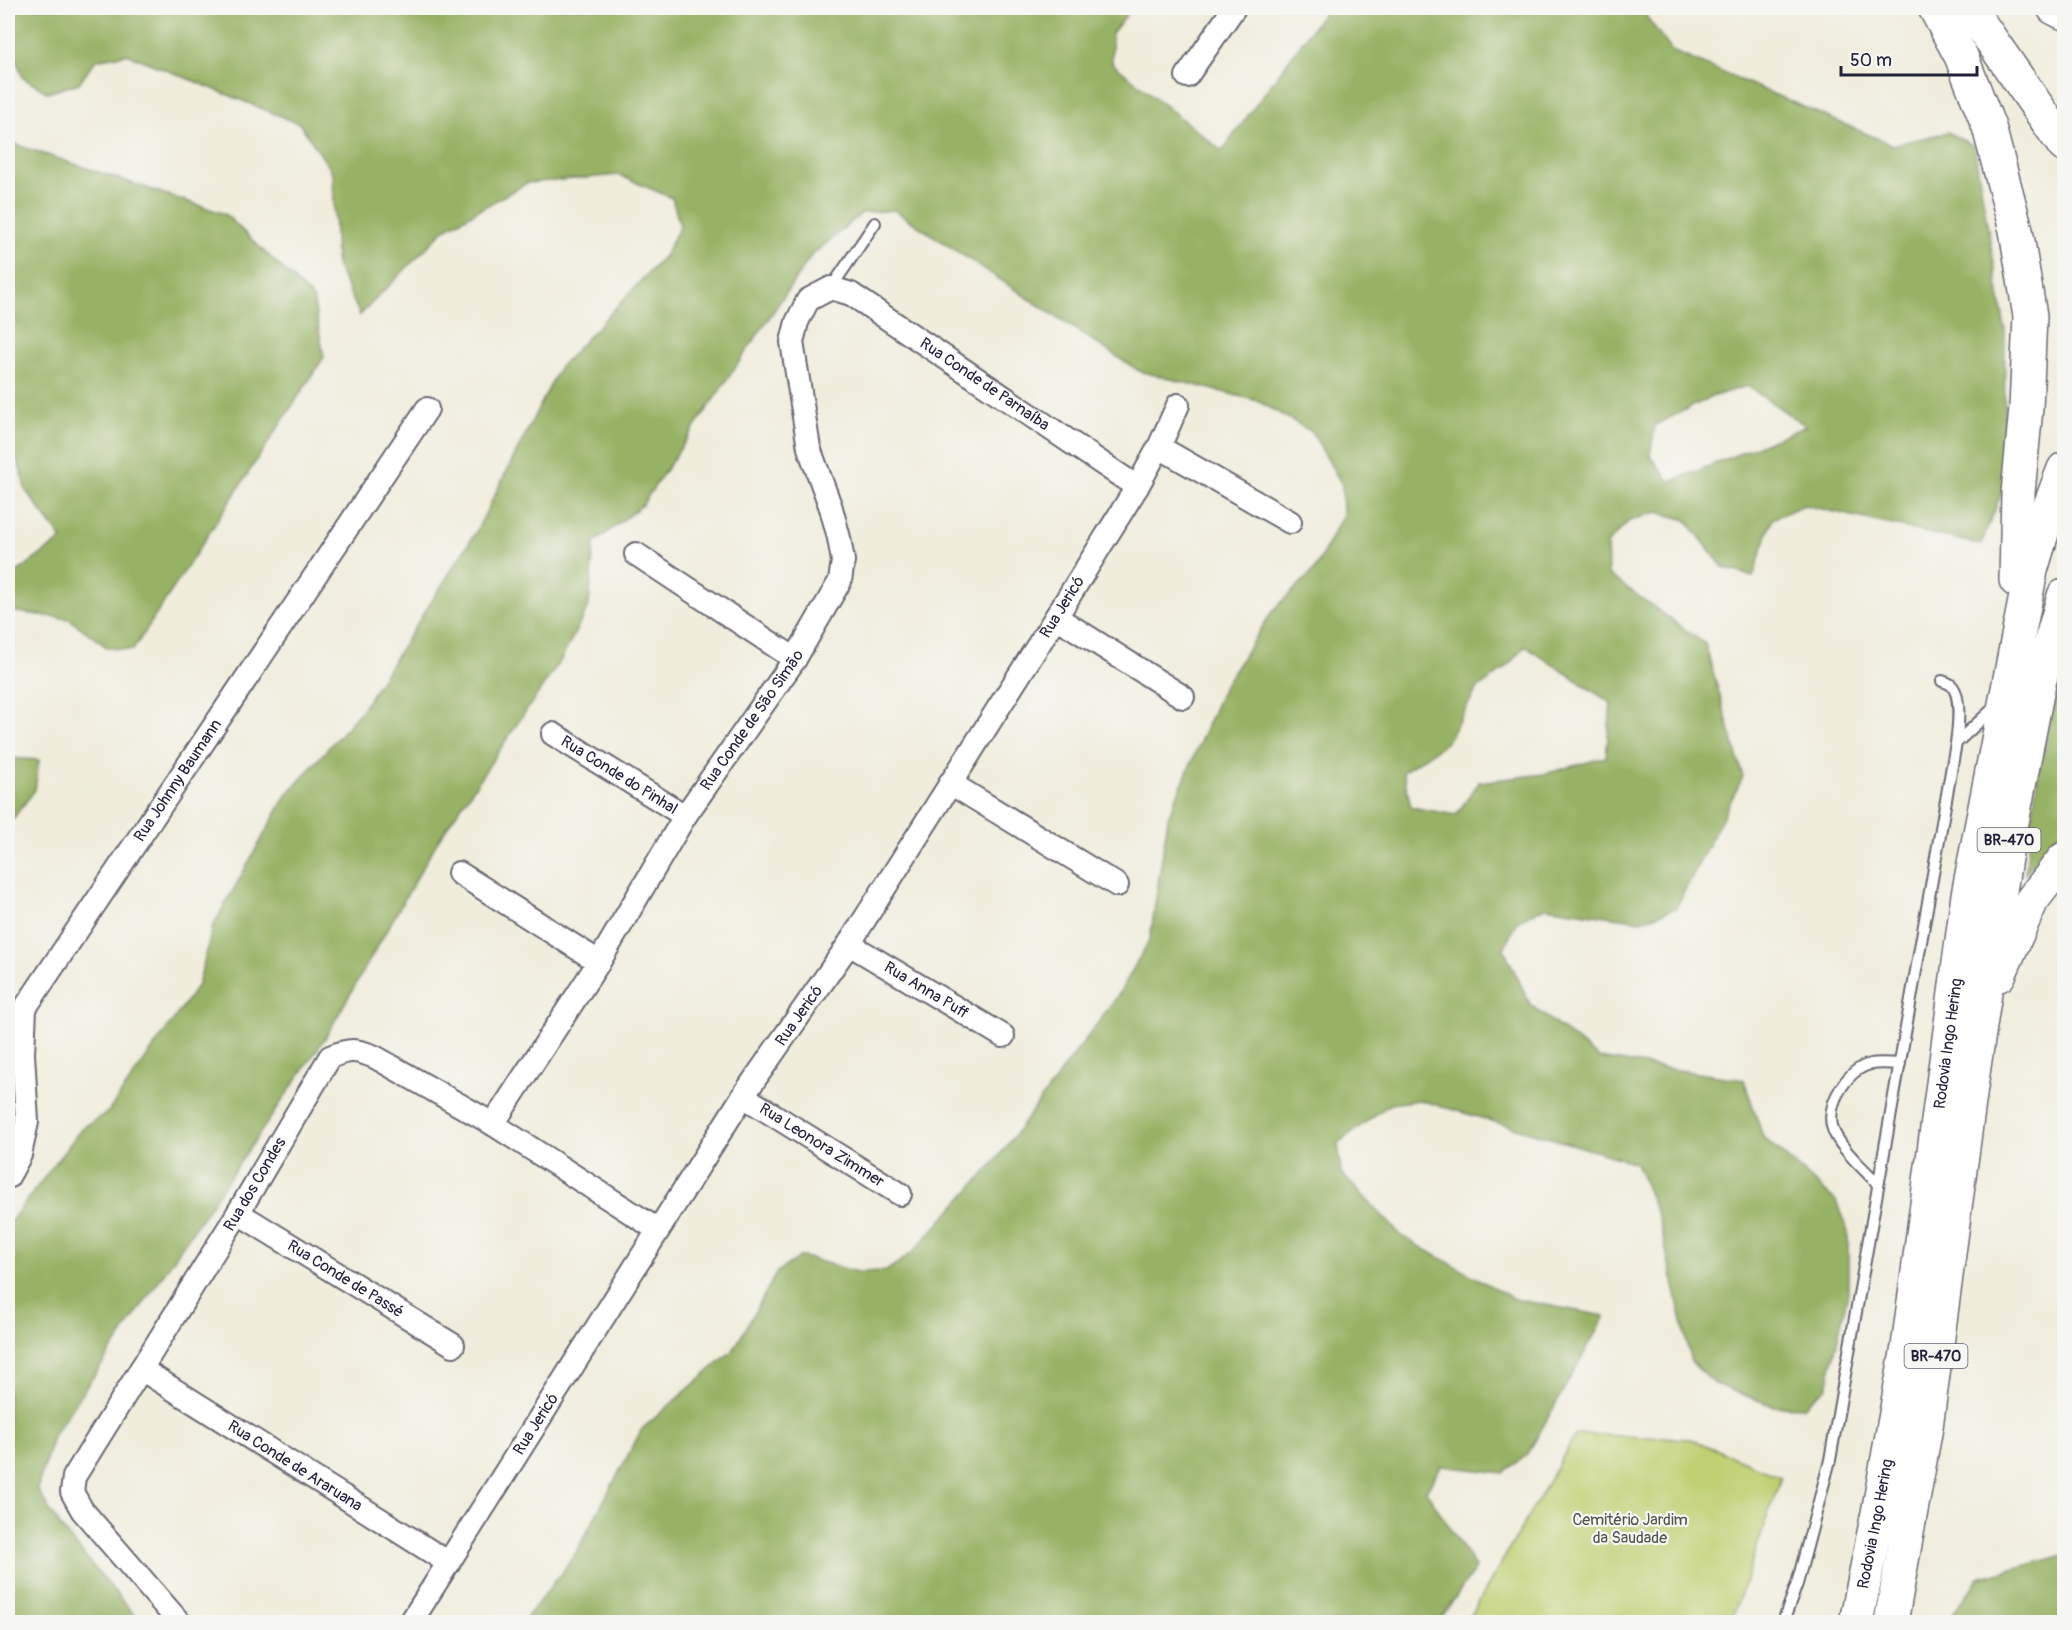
<svg xmlns="http://www.w3.org/2000/svg" width="2072" height="1630" viewBox="0 0 2072 1630" font-family="Pangolin,sans-serif">
  <rect width="100%" height="100%" fill="#f6f6f2"/>
  <filter id="ink" filterUnits="userSpaceOnUse"><feTurbulence type="fractalNoise" baseFrequency=".0167" numOctaves="2"/><feDisplacementMap in="SourceGraphic" scale="12" xChannelSelector="R" yChannelSelector="G"/><feConvolveMatrix kernelMatrix="1 2 1 2 8 2 1 2 1" color-interpolation-filters="sRGB"/></filter>
  <filter id="wash" filterUnits="userSpaceOnUse"><feTurbulence type="fractalNoise" baseFrequency=".008" numOctaves="4" result="noise"/><feDisplacementMap in="SourceGraphic" scale="24" xChannelSelector="R" yChannelSelector="G"/><feGaussianBlur stdDeviation="1.35" result="paint"/><feColorMatrix in="noise" values="0 0 0 0 0 0 0 0 0 0 0 0 0 0 0 0 0 1.4 0 .05"/><feComposite in="paint" operator="in"/></filter>
  <g filter="url(#wash)">
    <rect width="100%" height="100%" fill="#f0eddc"/>
    <!-- green -->
    <path fill="#c0d073" stroke="#717957" stroke-width="1.5" d="M 1576,1434 L 1691,1439 L 1781,1477 L 1731,1622 L 1467,1622 Z"/>
    <!-- forest -->
    <path fill="#98b265" stroke="#5d6a50" stroke-width="1.5" fill-rule="evenodd" d="M 8,8 L 1132,8 L 1112,33 L 1112,63 L 1222,151 L 1327,8 L 1640,8 L 1672,51 L 1893,145 L 1948,132 L 1974,146 L 2005,329 L 2004,487 L 1981,545 L 1804,505 L 1772,519 L 1753,577 L 1723,567 L 1686,520 L 1657,512 L 1629,521 L 1607,544 L 1608,574 L 1705,644 L 1743,777 L 1676,908 L 1641,921 L 1545,907 L 1517,921 L 1504,949 L 1530,1004 L 1599,1058 L 1744,1080 L 1763,1137 L 1836,1201 L 1848,1232 L 1848,1293 L 1827,1387 L 1803,1407 L 1773,1406 L 1715,1384 L 1691,1362 L 1659,1219 L 1636,1163 L 1420,1100 L 1390,1104 L 1338,1143 L 1341,1173 L 1403,1237 L 1514,1299 L 1605,1316 L 1527,1455 L 1503,1473 L 1441,1466 L 1426,1491 L 1476,1568 L 1438,1622 L 523,1622 L 573,1558 L 642,1429 L 734,1349 L 777,1272 L 801,1256 L 857,1272 L 886,1271 L 912,1253 L 993,1164 L 1117,997 L 1150,939 L 1168,817 L 1224,686 L 1272,612 L 1315,569 L 1343,514 L 1342,485 L 1312,432 L 1258,401 L 1139,371 L 894,210 L 862,213 L 811,256 L 642,505 L 594,543 L 589,605 L 562,658 L 439,839 L 325,1038 L 54,1434 L 37,1489 L 59,1525 L 140,1622 L 25,1622 L 8,1609 L 8,1225 L 82,1128 L 108,1112 L 198,985 L 213,926 L 285,797 L 361,711 L 476,532 L 559,368 L 665,255 L 680,226 L 672,198 L 619,175 L 527,183 L 445,229 L 360,315 L 336,264 L 333,173 L 300,124 L 127,54 L 96,60 L 79,83 L 48,93 L 23,78 L 8,38 ZM 1747,386 L 1806,426 L 1670,482 L 1650,456 L 1655,425 L 1711,397 ZM 1525,646 L 1611,703 L 1606,757 L 1544,774 L 1479,782 L 1456,815 L 1411,807 L 1403,772 L 1446,743 L 1477,689 L 1506,668 Z
      M 8,142 L 225,214 L 313,298 L 324,357 L 133,650 L 108,648 L 69,619 L 10,611 L 8,608 L 8,579 L 62,539 L 26,491 L 18,461 L 8,451 Z
      M 2064,663 L 2064,830 L 2051,840 L 2025,873 L 2039,765 Z
      M 8,758 L 39,760 L 35,790 L 8,825 Z
      M 2064,1555 L 2064,1622 L 1947,1622 L 1979,1578 Z"/>
  </g>
  <g filter="url(#ink)">
    <g fill="none" stroke-linecap="round" stroke-linejoin="round">
      <!-- service casing -->
      <g stroke="#6a6973" stroke-width="14">
        <path id="service" d="M 831,288 L 875,223
          M 1956,743 L 1995,707
          M 1878,1184 C 1865,1170 1836,1145 1832,1126 C 1827,1102 1848,1069 1871,1064 C 1880,1062 1891,1064 1900,1064
          M 1783,1622 L 1797,1584 L 1830,1460 L 1956,743 C 1958,729 1962,695 1951,685 C 1949,683 1945,682 1942,681"/>
      </g>
      <!-- minor casing -->
      <g stroke="#6a6973" stroke-width="26">
        <g id="minor">
          <path d="M 1187,76 L 1234,8"/>
          <path d="M 1159,447 L 1290,522"/>
          <path d="M 636,554 L 795,659"/>
          <path d="M 1056,617 L 1183,697"/>
          <path id="s1" d="M 553,734 L 685,816"/>
          <path d="M 950,783 L 1117,885"/>
          <path d="M 459,873 L 599,962"/>
          <path id="s2" d="M 849,944 L 1003,1036"/>
          <path id="s3" d="M 743,1096 L 900,1194"/>
          <path id="s4" d="M 493,1124 L 599,962 L 685,816 L 795,659 L 840,581 L 843,561 L 839,538 L 831,508 L 809,448 L 792,342 L 797,322 L 808,300 L 831,288 L 851,294 L 1137,487"/>
          <path id="s5" d="M 8,1177 L 20,1155 L 27,1122 L 23,1054 L 25,1008 L 427,409"/>
          <path id="s6" d="M 238,1213 L 453,1345"/>
          <path id="s7" d="M 141,1369 L 449,1563"/>
          <path id="s8" d="M 179,1622 L 82,1510 L 72,1492 L 74,1477 L 238,1213 L 330,1057 C 349,1049 356,1049 375,1057 L 493,1124 L 658,1230"/>
          <path id="s9" d="M 411,1622 L 743,1096 L 849,944 L 1056,617 L 1137,487 L 1159,447 L 1178,405"/>
        </g>
      </g>
      <!-- motorway casing -->
      <g stroke="#6a6973" stroke-width="36">
        <g id="motorway">
          <path d="M 1935,8 L 1961,56 L 1989,127 L 2016,230 L 2030,316 L 2026,408 L 2018,493 L 2016,580"/>
          <path d="M 1969,8 L 2064,145"/>
          <path d="M 2054,8 L 2064,13"/>
          <path d="M 1999,975 L 2032,900 L 2064,859"/>
          <path id="s10" d="M 1856,1622 L 1878,1513 L 1908,1347 L 1968,895 L 2031,570 L 2051,503 L 2064,469"/>
          <path d="M 1891,1622 L 1926,1427 L 1971,1087 L 2005,858 L 2039,683 L 2064,596"/>
        </g>
      </g>
      <!-- service -->
      <use href="#service" stroke="#fff" stroke-width="10"/>
      <!-- minor -->
      <use href="#minor" stroke="#fff" stroke-width="22"/>
      <!-- motorway -->
      <use href="#motorway" stroke="#fff" stroke-width="33"/>
    </g>
  </g>
  <g text-anchor="middle" dominant-baseline="central" stroke-width="4.5" stroke-linejoin="round" paint-order="stroke">
    <!-- shield labels -->
    <g fill="#f6f6f2" stroke="#626272" stroke-width="1.5">
      <rect x="1977.5" y="828" width="63" height="24" rx="4.5"/>
      <rect x="1904.5" y="1344" width="63" height="24" rx="4.5"/>
    </g>
    <g font-size="15" font-weight="bold" fill="#22223b">
      <text x="2009" y="840">BR-470</text>
      <text x="1936" y="1356">BR-470</text>
    </g>
    <!-- street labels -->
    <g font-size="16" fill="#22223b" stroke="#f6f6f2">
      <text stroke="none"><textPath href="#s4" startOffset="1144">Rua Conde de Parnaíba</textPath></text>
      <text stroke="none"><textPath href="#s9" startOffset="1206">Rua Jericó</textPath></text>
      <text stroke="none"><textPath href="#s4" startOffset="480">Rua Conde de São Simão</textPath></text>
      <text stroke="none"><textPath href="#s1" startOffset="78">Rua Conde do Pinhal</textPath></text>
      <text stroke="none"><textPath href="#s5" startOffset="447">Rua Johnny Baumann</textPath></text>
      <text stroke="none"><textPath href="#s2" startOffset="90">Rua Anna Puff</textPath></text>
      <text stroke="none"><textPath href="#s9" startOffset="720">Rua Jericó</textPath></text>
      <text stroke="none"><textPath href="#s10" startOffset="586">Rodovia Ingo Hering</textPath></text>
      <text stroke="none"><textPath href="#s3" startOffset="93">Rua Leonora Zimmer</textPath></text>
      <text stroke="none"><textPath href="#s8" startOffset="528">Rua dos Condes</textPath></text>
      <text stroke="none"><textPath href="#s6" startOffset="126">Rua Conde de Passé</textPath></text>
      <text stroke="none"><textPath href="#s9" startOffset="234">Rua Jericó</textPath></text>
      <text stroke="none"><textPath href="#s7" startOffset="182">Rua Conde de Araruana</textPath></text>
      <text stroke="none"><textPath href="#s10" startOffset="100">Rodovia Ingo Hering</textPath></text>
    </g>
    <!-- park labels -->
    <g font-size="16" fill="#51564c" stroke="#f6f6f2">
      <text x="1630" y="1520">Cemitério Jardim<tspan x="1630" dy="18">da Saudade</tspan></text>
    </g>
  </g>
  <!-- margin -->
  <rect width="2072" height="1630" fill="none" stroke="#f6f6f2" stroke-width="30"/>
  <!-- scale -->
  <path d="M1841 66v9h136v-9" fill="none" stroke="#22223b" stroke-width="3"/>
  <text x="1850" y="66" font-size="18" fill="#22223b" stroke="#f6f6f2" stroke-width="4.5" paint-order="stroke">50 m</text>
</svg>
